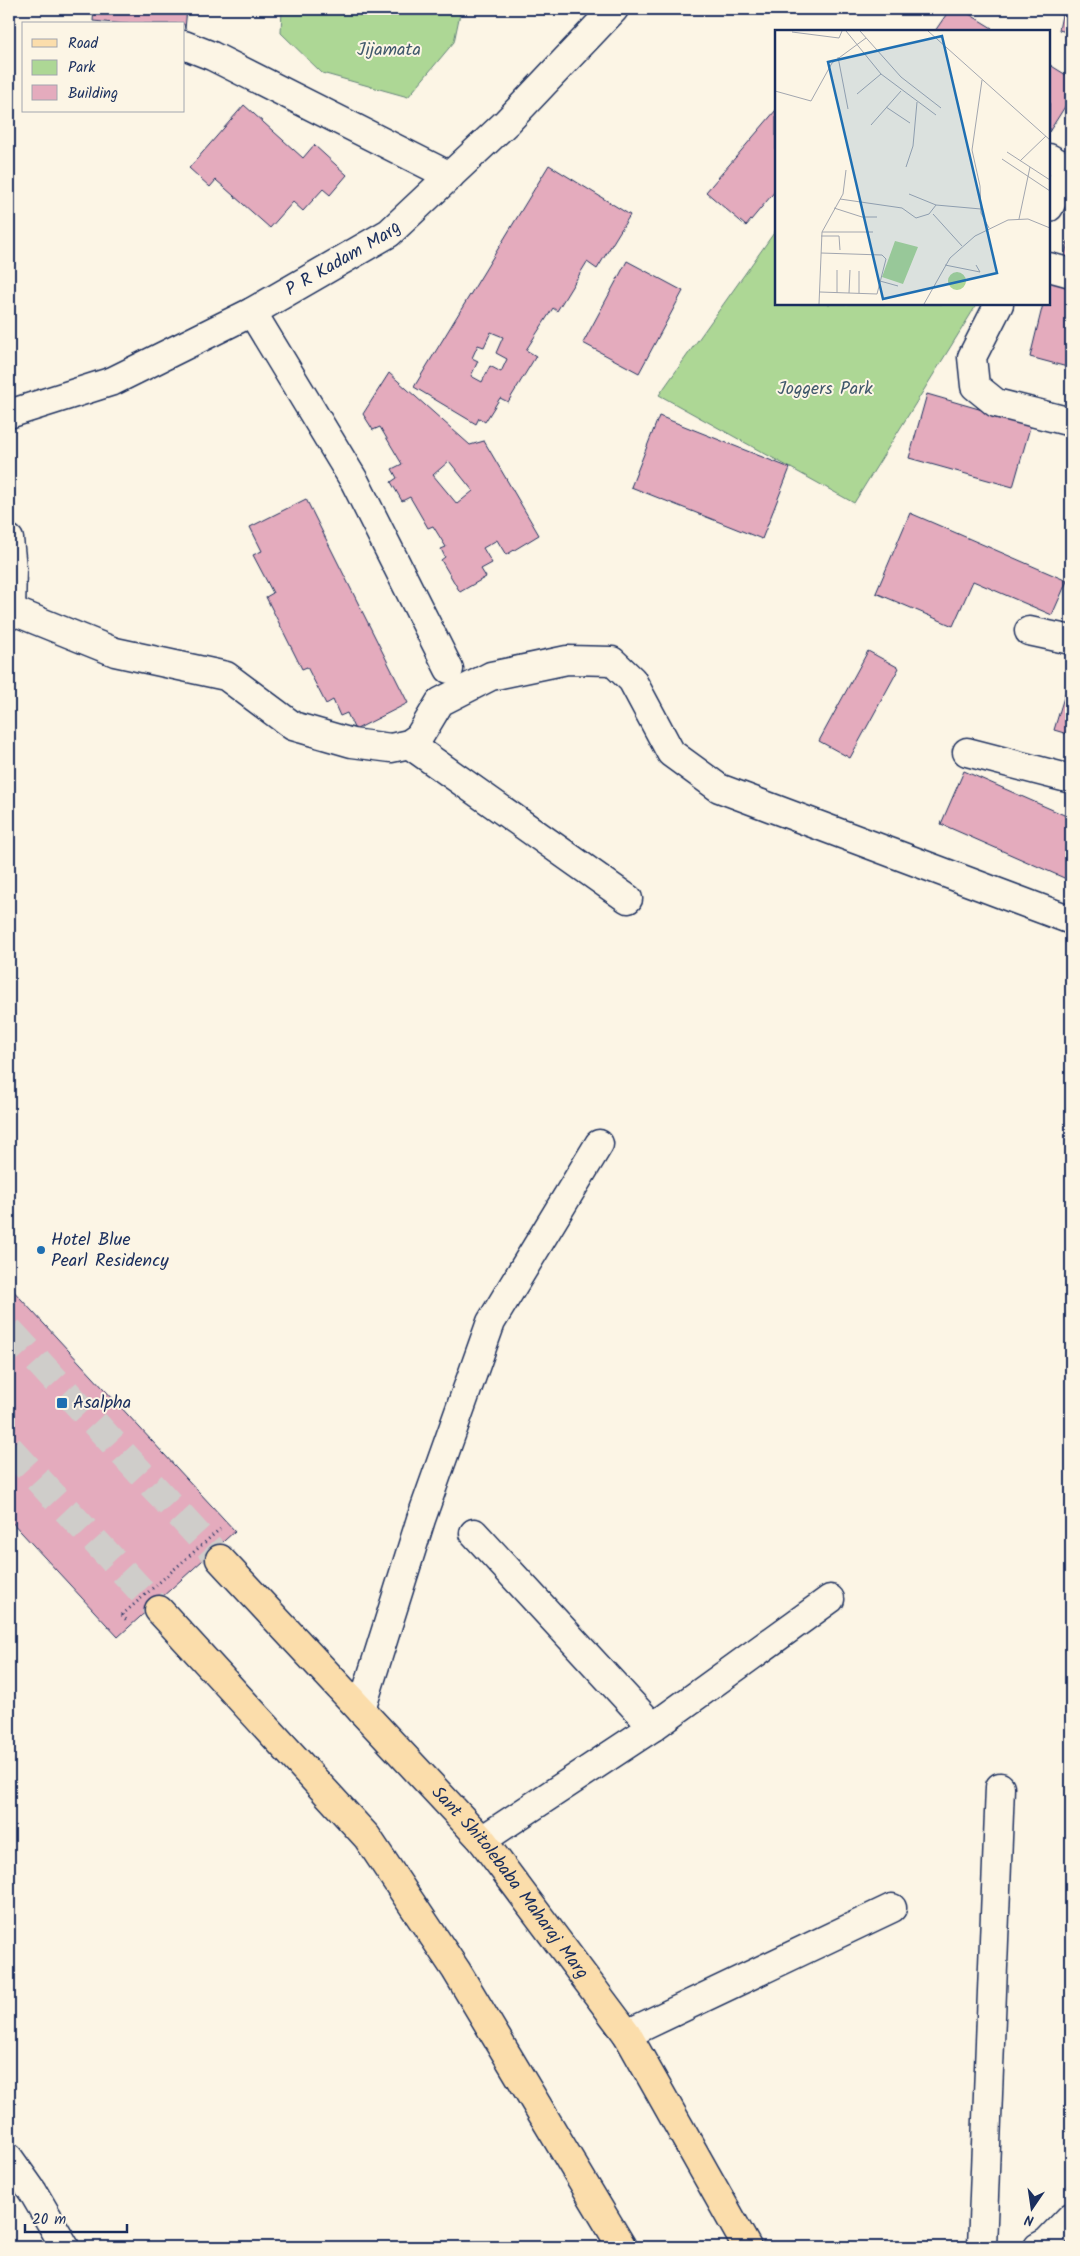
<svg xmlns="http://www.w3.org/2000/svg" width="1080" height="2256" viewBox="0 0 1080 2256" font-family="Kalam,sans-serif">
  <rect width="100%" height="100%" fill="#fcf5e5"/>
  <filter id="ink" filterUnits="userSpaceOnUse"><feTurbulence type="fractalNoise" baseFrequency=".02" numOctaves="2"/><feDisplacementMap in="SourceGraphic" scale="10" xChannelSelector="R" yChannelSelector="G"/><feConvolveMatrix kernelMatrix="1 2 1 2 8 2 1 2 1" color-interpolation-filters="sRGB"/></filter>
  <g filter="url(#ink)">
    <!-- green -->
    <path fill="#add795" stroke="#64837a" d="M 282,9 L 461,9 L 454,42 L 408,97 L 322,73 L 281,33 Z
      M 776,230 L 776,304 L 977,304 L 854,503 L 659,395 Z"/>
    <!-- building -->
    <path fill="#e4abbd" stroke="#1b2f5e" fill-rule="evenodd" d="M 94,9 L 187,9 L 185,29 L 184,24 L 125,24 L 93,21 Z
      M 950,9 L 961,9 L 992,28 L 989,31 L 935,31 Z
      M 1036,9 L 1071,9 L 1071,33 L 1059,30 L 1062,15 Z
      M 1050,65 L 1071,78 L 1071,97 L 1049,132 Z
      M 244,105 L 303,158 L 314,145 L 347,175 L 330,195 L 323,189 L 303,211 L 293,202 L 270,228 L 216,180 L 210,187 L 189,168 Z
      M 776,110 L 776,190 L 746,226 L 706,192 Z
      M 549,165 L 630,215 L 597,269 L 587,262 L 557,311 L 553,308 L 526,350 L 536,356 L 508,402 L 500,398 L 485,422 L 479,418 L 476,424 L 414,387 ZM 491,332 L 503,337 L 496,353 L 507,359 L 501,372 L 490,366 L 482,382 L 471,376 L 478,361 L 472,358 L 478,345 L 484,347 Z
      M 1071,229 L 1071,265 L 1063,263 Z
      M 627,261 L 683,291 L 639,373 L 583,343 Z
      M 1049,281 L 1071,286 L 1071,368 L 1030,357 L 1043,304 L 1049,304 Z
      M 389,373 L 470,445 L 484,441 L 539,535 L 506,555 L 497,540 L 483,548 L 492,563 L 481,569 L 486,577 L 460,592 L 441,560 L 445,557 L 441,549 L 446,547 L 433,526 L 428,528 L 410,497 L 402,501 L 391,482 L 397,478 L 392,469 L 402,464 L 380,427 L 373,430 L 363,414 ZM 449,461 L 473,491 L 457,504 L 433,475 Z
      M 927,394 L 1031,424 L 1013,487 L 909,458 Z
      M 659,416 L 790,468 L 762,539 L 631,487 Z
      M 1071,477 L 1071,497 L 1067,496 Z
      M 306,499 L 408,703 L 355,730 L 347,713 L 340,716 L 333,700 L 326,704 L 307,667 L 302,669 L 266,597 L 273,593 L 253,555 L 262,551 L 250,527 Z
      M 910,513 L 1067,581 L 1052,615 L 973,581 L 953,626 L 876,593 Z
      M 868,651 L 899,668 L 850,758 L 819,741 Z
      M 1071,674 L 1071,735 L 1054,730 Z
      M 964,771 L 1071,818 L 1071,881 L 941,824 Z
      M 9,1286 L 235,1531 L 118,1637 L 9,1519 Z"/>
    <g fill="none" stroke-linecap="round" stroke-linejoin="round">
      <!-- primary-tunnel -->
      <path stroke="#cfcdca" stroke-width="28" stroke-dasharray="28 14" stroke-linecap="butt" d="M 9,1330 L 220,1559
        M 9,1448 L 159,1610"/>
      <!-- minor casing -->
      <g stroke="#1b2f5e" stroke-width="31">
        <g id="minor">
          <path d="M 184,45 L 212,56 L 450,176"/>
          <path d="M 1049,158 L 1069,169"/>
          <path d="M 1049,207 L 1071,163"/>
          <path d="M 1049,267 L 1071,273"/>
          <path d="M 999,304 L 972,357 L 975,386 L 996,403 L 1071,422"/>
          <path d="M 252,312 L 355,482 L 449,669"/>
          <path id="s1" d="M 9,414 L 113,381 L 252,312 L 389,233 L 507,122 L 614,9"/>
          <path d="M 9,539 L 12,568 L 11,610 L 9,616"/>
          <path d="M 11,610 L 115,652 L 226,676 L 293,726 L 352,743 L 391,748 L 409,744 L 419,737 L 440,702 L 491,676 L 567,660 L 612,661 L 632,680 L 671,753 L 719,788 L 1071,920"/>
          <path d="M 1029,631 L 1071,640"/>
          <path d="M 409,744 L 628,899"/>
          <path d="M 967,752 L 1071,779"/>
          <path d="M 474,1533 L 653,1727"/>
          <path d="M 361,1710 L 421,1519 L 491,1322 L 599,1144"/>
          <path d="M 482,1840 L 653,1727 L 830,1599"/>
          <path d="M 627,2034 L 892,1908"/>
          <path d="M 9,2158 L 33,2192 L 65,2247"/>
          <path d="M 982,2247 L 1000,1787"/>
          <path d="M 1038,2247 L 1047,2242 L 1071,2217"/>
        </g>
      </g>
      <!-- primary casing -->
      <g stroke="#1b2f5e" stroke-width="31">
        <g id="primary">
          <path id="s2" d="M 220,1559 L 482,1840 L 627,2034 L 747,2247"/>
          <path d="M 159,1610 L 367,1837 L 456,1970 L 622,2247"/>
        </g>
      </g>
      <!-- path -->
      <path stroke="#1b2f5e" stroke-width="3" stroke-dasharray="1 4" stroke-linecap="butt" d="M 122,1615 L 128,1622"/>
      <!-- minor -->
      <use href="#minor" stroke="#fcf5e5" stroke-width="28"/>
      <!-- primary -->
      <use href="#primary" stroke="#fbddab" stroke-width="28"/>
      <!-- path-bridge -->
      <path stroke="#1b2f5e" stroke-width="3" stroke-dasharray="1 4" stroke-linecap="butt" d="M 122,1615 L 220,1529"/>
    </g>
  </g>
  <!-- markers -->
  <g fill="#1f6fb2" stroke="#fcf5e5" stroke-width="2">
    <circle cx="41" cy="1250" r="5"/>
    <rect x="56" y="1397" width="12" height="12" rx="2.5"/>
  </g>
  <g text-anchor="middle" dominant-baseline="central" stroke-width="4" stroke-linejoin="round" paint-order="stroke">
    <!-- park labels -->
    <g font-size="18" fill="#40596c" stroke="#fcf5e5">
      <text x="389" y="50">Jijamata</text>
      <text x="825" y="389">Joggers Park</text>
    </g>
    <!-- street labels -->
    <g font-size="18" fill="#1b2f5e" stroke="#fcf5e5">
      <text stroke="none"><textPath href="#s1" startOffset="370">P R Kadam Marg</textPath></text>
      <text stroke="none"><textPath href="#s2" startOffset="435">Sant Shitolebaba Maharaj Marg</textPath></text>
    </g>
    <!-- poi labels -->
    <g font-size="18" fill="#1b2f5e" stroke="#fcf5e5" text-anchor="start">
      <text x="51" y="1240">Hotel Blue<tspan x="51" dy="21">Pearl Residency</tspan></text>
      <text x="73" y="1403">Asalpha</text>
    </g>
  </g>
  <!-- overview -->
  <g transform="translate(775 30)">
    <rect width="275" height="275" fill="#fcf5e5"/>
    <path d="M 120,211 L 143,217 L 128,254 L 107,247 ZM173 251a9 9 0 1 1 18 0a9 9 0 1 1-18 0Z" fill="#add795"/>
    <path fill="none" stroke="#a2a6af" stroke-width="1" d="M 71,1 L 106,44 L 161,85M 85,1 L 126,47 L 166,78M 153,1 L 275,110M 17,2 L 64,8 L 67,1M 63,27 L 73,79M 207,50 L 197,120 L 205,156 L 206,183 L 214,198M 0,61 L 36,71 L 57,33 L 91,8M 82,64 L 106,44M 111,77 L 135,93M 96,95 L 126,61M 232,122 L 275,150M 227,129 L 275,161M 245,131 L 271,106M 131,137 L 138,116 L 142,72M 134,164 L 161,175 L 206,179M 65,169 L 127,178 L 141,188 L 154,184 L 161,175M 59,178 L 87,187 L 102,187M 158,184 L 187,216M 244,189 L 255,137M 47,202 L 98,202M 46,206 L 64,206 L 65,220M 170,235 L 205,242 L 201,235M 105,251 L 123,256M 45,262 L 102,264 L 111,229 L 107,225 L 46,223M 62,263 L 62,240M 74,263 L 75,240M 84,263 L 84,241M 44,274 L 47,202 L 68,164 L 71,140M 149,274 L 175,228 L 200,206 L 233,190 L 253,189 L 275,198"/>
    <path fill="#1f6fb2" fill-opacity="0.15" stroke="#1f6fb2" stroke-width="2.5" d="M 167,6 L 222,243 L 108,269 L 53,32 Z"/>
    <rect width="275" height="275" fill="none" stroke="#1b2f5e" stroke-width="2.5"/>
  </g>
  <!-- margin -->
  <rect width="1080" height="2256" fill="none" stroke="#fcf5e5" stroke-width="30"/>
  <rect x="15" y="15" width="1050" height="2226" fill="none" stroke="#1b2f5e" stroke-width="2" filter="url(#ink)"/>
  <!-- legend -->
  <rect x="22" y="22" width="162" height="90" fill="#fcf5e5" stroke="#a2a6af"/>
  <rect x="32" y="39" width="25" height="8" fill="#fbddab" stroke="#a2a6af"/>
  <text x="68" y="48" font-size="15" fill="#1b2f5e">Road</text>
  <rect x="32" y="60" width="25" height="15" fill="#add795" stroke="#a2a6af"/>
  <text x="68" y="72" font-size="15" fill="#1b2f5e">Park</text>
  <rect x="32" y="85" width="25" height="15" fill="#e4abbd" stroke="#a2a6af"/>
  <text x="68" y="98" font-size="15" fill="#1b2f5e">Building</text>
  <!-- north arrow -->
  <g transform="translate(1032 2208) rotate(193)" stroke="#fcf5e5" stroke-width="4" paint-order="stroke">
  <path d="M0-4L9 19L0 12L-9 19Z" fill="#1b2f5e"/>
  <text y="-8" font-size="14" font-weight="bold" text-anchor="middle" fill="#1b2f5e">N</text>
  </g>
  <!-- scale -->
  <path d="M25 2224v8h102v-8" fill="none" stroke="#1b2f5e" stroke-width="2.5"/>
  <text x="32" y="2224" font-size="15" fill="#1b2f5e" stroke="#fcf5e5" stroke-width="4" paint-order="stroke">20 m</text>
</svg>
